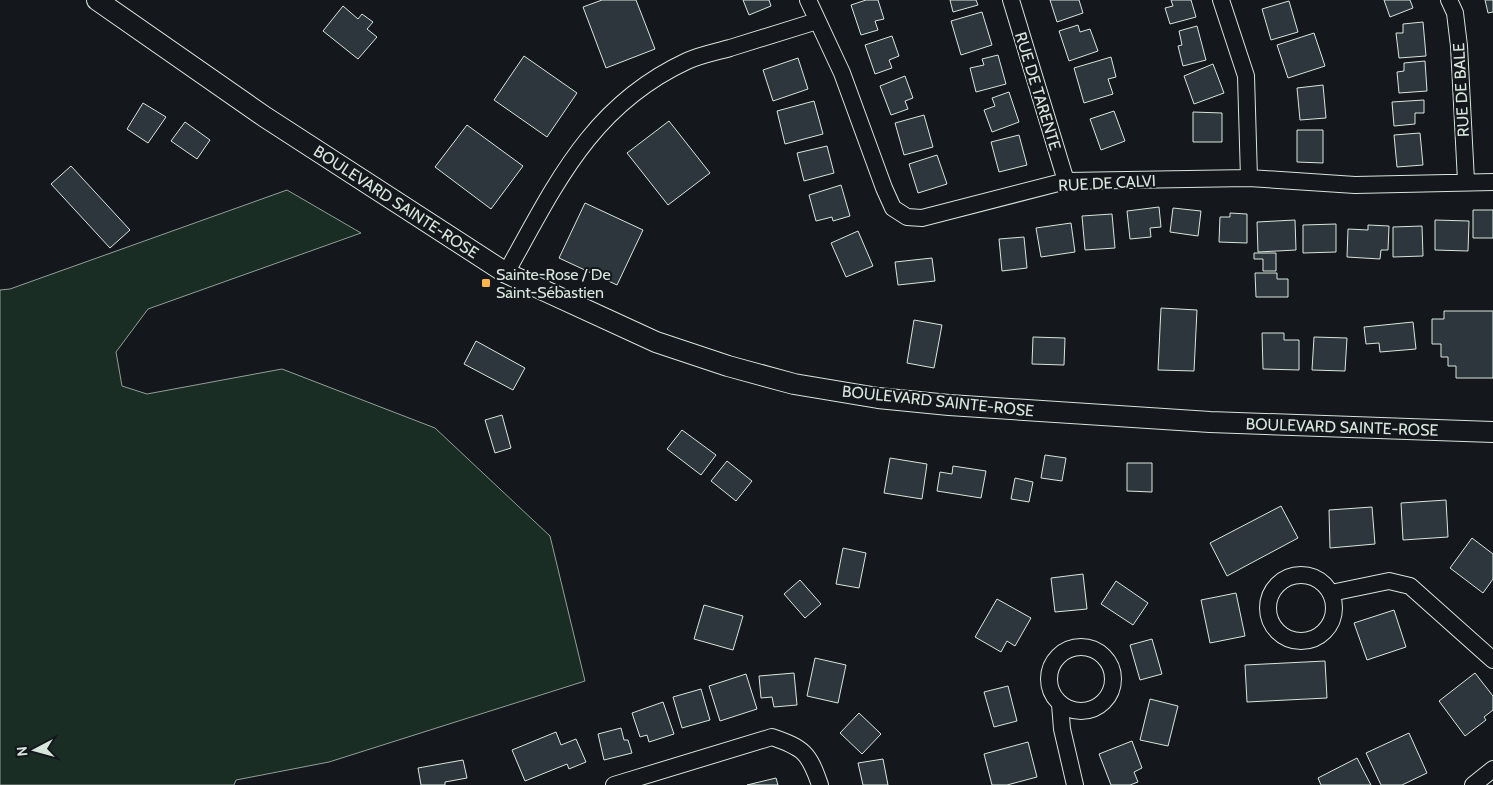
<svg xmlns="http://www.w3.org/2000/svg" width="1493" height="785" viewBox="0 0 1493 785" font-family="Cabin,sans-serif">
  <rect width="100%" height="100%" fill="#14181c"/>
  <!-- green -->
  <path fill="#1a2d24" stroke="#939e99" d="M 287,190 L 361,233 L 148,309 L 116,352 L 122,386 L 147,394 L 282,369 L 435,428 L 550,536 L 585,681 L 329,762 L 236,780 L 234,785 L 0,785 L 0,290 L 10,289 Z"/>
  <!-- building -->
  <path fill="#2c363c" stroke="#d8e6dc" d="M 602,0 L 636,0 L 655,49 L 606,68 L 583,7 Z
    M 743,0 L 769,0 L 771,6 L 749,15 Z
    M 866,0 L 878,0 L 884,19 L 875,21 L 878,30 L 861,35 L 851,5 Z
    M 950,0 L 976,0 L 978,5 L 953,12 Z
    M 1050,0 L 1079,0 L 1083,13 L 1057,22 Z
    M 1171,0 L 1191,0 L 1196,17 L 1170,24 L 1165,8 L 1173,6 Z
    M 1384,0 L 1410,0 L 1413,8 L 1390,17 Z
    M 1485,0 L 1493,0 L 1493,12 L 1488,13 Z
    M 1289,1 L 1298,32 L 1271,40 L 1262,9 Z
    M 343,6 L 358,19 L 362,14 L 373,22 L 367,29 L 377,37 L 358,59 L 323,31 Z
    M 982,12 L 992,45 L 961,55 L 951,21 Z
    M 1423,22 L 1426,56 L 1399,58 L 1396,33 L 1403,33 L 1403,24 Z
    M 1078,25 L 1080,32 L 1090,29 L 1098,51 L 1069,61 L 1059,31 Z
    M 1197,26 L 1206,60 L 1183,66 L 1178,46 L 1182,45 L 1179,31 Z
    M 1314,33 L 1325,66 L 1288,78 L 1277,45 Z
    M 892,36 L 899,56 L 889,60 L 892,68 L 875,74 L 865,45 Z
    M 998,55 L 1006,84 L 976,92 L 970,68 L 984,65 L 982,59 Z
    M 524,56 L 577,93 L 547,137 L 494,100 Z
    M 1111,57 L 1116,77 L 1108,79 L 1113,94 L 1084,103 L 1074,68 Z
    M 798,58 L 808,89 L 773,101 L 763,70 Z
    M 1425,61 L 1427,91 L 1399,93 L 1397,72 L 1404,71 L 1404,63 Z
    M 1213,64 L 1224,93 L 1194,104 L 1184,76 Z
    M 905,76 L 913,98 L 905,101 L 908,109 L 891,115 L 880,86 Z
    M 1323,85 L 1326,118 L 1300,120 L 1297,88 Z
    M 1009,92 L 1019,122 L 992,132 L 984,110 L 995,106 L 992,98 Z
    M 1424,100 L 1424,113 L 1415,113 L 1415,124 L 1394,126 L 1392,102 Z
    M 814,101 L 823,134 L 785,144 L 777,111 Z
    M 143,103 L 166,117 L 148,143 L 127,129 Z
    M 1114,111 L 1125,141 L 1101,150 L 1090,119 Z
    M 1193,112 L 1222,113 L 1222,142 L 1193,142 Z
    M 924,115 L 933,147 L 904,155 L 895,123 Z
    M 669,121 L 710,173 L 668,205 L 627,153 Z
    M 185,122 L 210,140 L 197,159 L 171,141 Z
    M 467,125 L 523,166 L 491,209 L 435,167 Z
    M 1297,130 L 1323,130 L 1323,163 L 1297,162 Z
    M 1420,133 L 1423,165 L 1397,167 L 1394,135 Z
    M 1019,135 L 1027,165 L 999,172 L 991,142 Z
    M 827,146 L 834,173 L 804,181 L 797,153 Z
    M 937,155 L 947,184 L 918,193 L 909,164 Z
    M 71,166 L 130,230 L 110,248 L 51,184 Z
    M 841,185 L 850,216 L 833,221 L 832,217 L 816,221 L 809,195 Z
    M 585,203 L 643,230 L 617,285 L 559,258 Z
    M 1159,207 L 1161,227 L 1150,228 L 1151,237 L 1130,239 L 1127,211 Z
    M 1173,208 L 1201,211 L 1198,236 L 1170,232 Z
    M 1473,210 L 1493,210 L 1493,238 L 1473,238 Z
    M 1230,213 L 1247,214 L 1247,243 L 1219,242 L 1220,217 L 1230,217 Z
    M 1112,214 L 1115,248 L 1085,250 L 1082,216 Z
    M 1295,220 L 1296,250 L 1258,252 L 1257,222 Z
    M 1435,220 L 1469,221 L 1468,251 L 1435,250 Z
    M 1071,223 L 1075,252 L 1041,257 L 1036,228 Z
    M 1336,224 L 1336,252 L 1303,253 L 1303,225 Z
    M 1368,225 L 1389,226 L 1388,250 L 1381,250 L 1380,259 L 1347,257 L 1348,229 L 1368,230 Z
    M 1422,226 L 1423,256 L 1393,257 L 1393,227 Z
    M 858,231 L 873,266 L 846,277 L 831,243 Z
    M 1024,237 L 1027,268 L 1002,271 L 999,239 Z
    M 1254,253 L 1276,253 L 1276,271 L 1263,271 L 1263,259 L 1254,259 Z
    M 932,258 L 935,281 L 898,285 L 895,262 Z
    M 1255,273 L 1277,273 L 1277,279 L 1288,279 L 1288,297 L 1256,297 Z
    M 1161,308 L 1197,310 L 1194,371 L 1158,370 Z
    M 1444,311 L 1493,311 L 1493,378 L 1456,378 L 1456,366 L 1448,366 L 1448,357 L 1441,357 L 1441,344 L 1432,344 L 1432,319 L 1444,319 Z
    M 914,320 L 942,325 L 934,368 L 907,363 Z
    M 1413,322 L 1416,349 L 1380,352 L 1379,343 L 1366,344 L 1364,327 Z
    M 1262,333 L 1284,333 L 1284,340 L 1299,340 L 1299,370 L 1263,369 Z
    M 1033,337 L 1065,338 L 1064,365 L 1032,364 Z
    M 1314,337 L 1347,338 L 1345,371 L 1312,370 Z
    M 476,341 L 525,368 L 513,390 L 464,364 Z
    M 502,415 L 511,448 L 495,453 L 485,420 Z
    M 682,430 L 716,455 L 701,475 L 667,449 Z
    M 1045,455 L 1066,458 L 1062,481 L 1041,478 Z
    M 890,458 L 927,464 L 922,499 L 884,493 Z
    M 727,461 L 752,481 L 736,501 L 711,481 Z
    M 1127,463 L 1152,463 L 1152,492 L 1127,491 Z
    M 953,466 L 986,471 L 981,498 L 937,491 L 940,472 L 952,474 Z
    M 1015,478 L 1033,482 L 1029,502 L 1011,499 Z
    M 1446,500 L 1448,537 L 1403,540 L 1401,503 Z
    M 1281,506 L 1298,538 L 1227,576 L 1210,543 Z
    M 1372,507 L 1375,544 L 1330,548 L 1329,510 Z
    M 1472,538 L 1493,554 L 1493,579 L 1483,593 L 1450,568 Z
    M 843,548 L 866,553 L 859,588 L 836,584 Z
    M 1083,574 L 1087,609 L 1055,612 L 1051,578 Z
    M 800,580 L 821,604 L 805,618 L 784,594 Z
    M 1116,581 L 1148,603 L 1133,625 L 1101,604 Z
    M 1236,593 L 1245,636 L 1210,643 L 1201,600 Z
    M 997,599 L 1031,618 L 1015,646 L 1007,641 L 1001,652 L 975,637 Z
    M 704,605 L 743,616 L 733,650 L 694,639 Z
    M 1394,610 L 1406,647 L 1367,660 L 1354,623 Z
    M 1152,639 L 1162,674 L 1140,680 L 1130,645 Z
    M 815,658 L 846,665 L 838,703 L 807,696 Z
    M 1325,661 L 1327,698 L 1247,702 L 1245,665 Z
    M 794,673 L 797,705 L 774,707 L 772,697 L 761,698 L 759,676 Z
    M 1475,673 L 1493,696 L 1493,710 L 1484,717 L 1486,720 L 1465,736 L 1439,701 Z
    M 746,674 L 757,709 L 720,721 L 709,686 Z
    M 1008,686 L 1017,721 L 994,727 L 984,692 Z
    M 701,689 L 710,720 L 682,728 L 673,697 Z
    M 1150,699 L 1178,706 L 1168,746 L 1140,740 Z
    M 663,702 L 674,734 L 649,742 L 647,735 L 640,737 L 632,713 Z
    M 859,713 L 881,734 L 862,754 L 840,733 Z
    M 621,728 L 624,740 L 628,740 L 632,753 L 604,760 L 598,734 Z
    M 556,732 L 561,745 L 576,739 L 586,762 L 569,769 L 567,764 L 525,781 L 512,750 Z
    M 1409,733 L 1427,773 L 1402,785 L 1381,785 L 1366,753 Z
    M 1132,741 L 1142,768 L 1134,772 L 1138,782 L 1130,785 L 1111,785 L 1099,754 Z
    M 1028,742 L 1037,777 L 1007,785 L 992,785 L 984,754 Z
    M 1357,758 L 1371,785 L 1321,785 L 1318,778 Z
    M 883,759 L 888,785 L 863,785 L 858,763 Z
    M 463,760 L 467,778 L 445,782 L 445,785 L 421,785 L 418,768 Z
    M 776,778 L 778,785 L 747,785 Z"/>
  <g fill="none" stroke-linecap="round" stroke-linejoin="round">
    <!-- minor casing -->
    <g stroke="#d8e6dc" stroke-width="18">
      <path id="minor" d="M 808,0 L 842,73 L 884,188 L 893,208 L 907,217 L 922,218 L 1066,181 L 1249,178 L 1355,185 L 1493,182
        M 1011,0 L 1066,181
        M 1221,0 L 1246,76 L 1249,178
        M 1449,0 L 1455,13 L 1459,46 L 1466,181
        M 506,273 C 555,186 590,106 687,61 C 700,55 716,52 730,48 C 759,39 788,30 817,21
        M1268 608a33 33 0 1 1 66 0a33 33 0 1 1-66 0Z
        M 1331,593 L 1389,581 L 1410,586 L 1493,660
        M1049 679a32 32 0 1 1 64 0a32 32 0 1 1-64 0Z
        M 1060,704 L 1062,729 L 1075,785
        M 614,785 L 772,737 C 804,748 809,753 820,785
        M 1473,785 L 1493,769"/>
    </g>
    <!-- tertiary casing -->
    <g stroke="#d8e6dc" stroke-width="22">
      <path id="tertiary" d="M 97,0 L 265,117 L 506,273 L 656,342 L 728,366 L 794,384 L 878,398 L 949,405 L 1210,422 L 1493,432"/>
    </g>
    <!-- minor -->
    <use href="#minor" stroke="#14181c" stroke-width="16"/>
    <!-- tertiary -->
    <use href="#tertiary" stroke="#14181c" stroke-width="20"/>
  </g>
  <!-- markers -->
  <rect fill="#ffb74d" stroke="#14181c" stroke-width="2" x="481" y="278" width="10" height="10" rx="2.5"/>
  <g text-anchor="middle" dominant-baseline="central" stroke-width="4" stroke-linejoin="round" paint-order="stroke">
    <!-- street labels -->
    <g font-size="16" fill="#d8e6dc" stroke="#14181c">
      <text transform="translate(1461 90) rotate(-93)">RUE DE BALE</text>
      <text transform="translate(1038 91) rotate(73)">RUE DE TARENTE</text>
      <text transform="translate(1107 183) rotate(-3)">RUE DE CALVI</text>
      <text transform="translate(396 202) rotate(33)">BOULEVARD SAINTE-ROSE</text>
      <text transform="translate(938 401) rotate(6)">BOULEVARD SAINTE-ROSE</text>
      <text transform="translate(1342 427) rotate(2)">BOULEVARD SAINTE-ROSE</text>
    </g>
    <!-- poi labels -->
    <g font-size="16" fill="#d8e6dc" stroke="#14181c" text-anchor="start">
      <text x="496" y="274">Sainte-Rose / De<tspan x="496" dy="18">Saint-Sébastien</tspan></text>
    </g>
  </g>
  <!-- north arrow -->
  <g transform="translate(35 750) rotate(264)" stroke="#14181c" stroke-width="4" paint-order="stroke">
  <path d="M0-4L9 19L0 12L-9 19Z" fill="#d8e6dc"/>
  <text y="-8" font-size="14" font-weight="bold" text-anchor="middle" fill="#d8e6dc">N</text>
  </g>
</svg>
